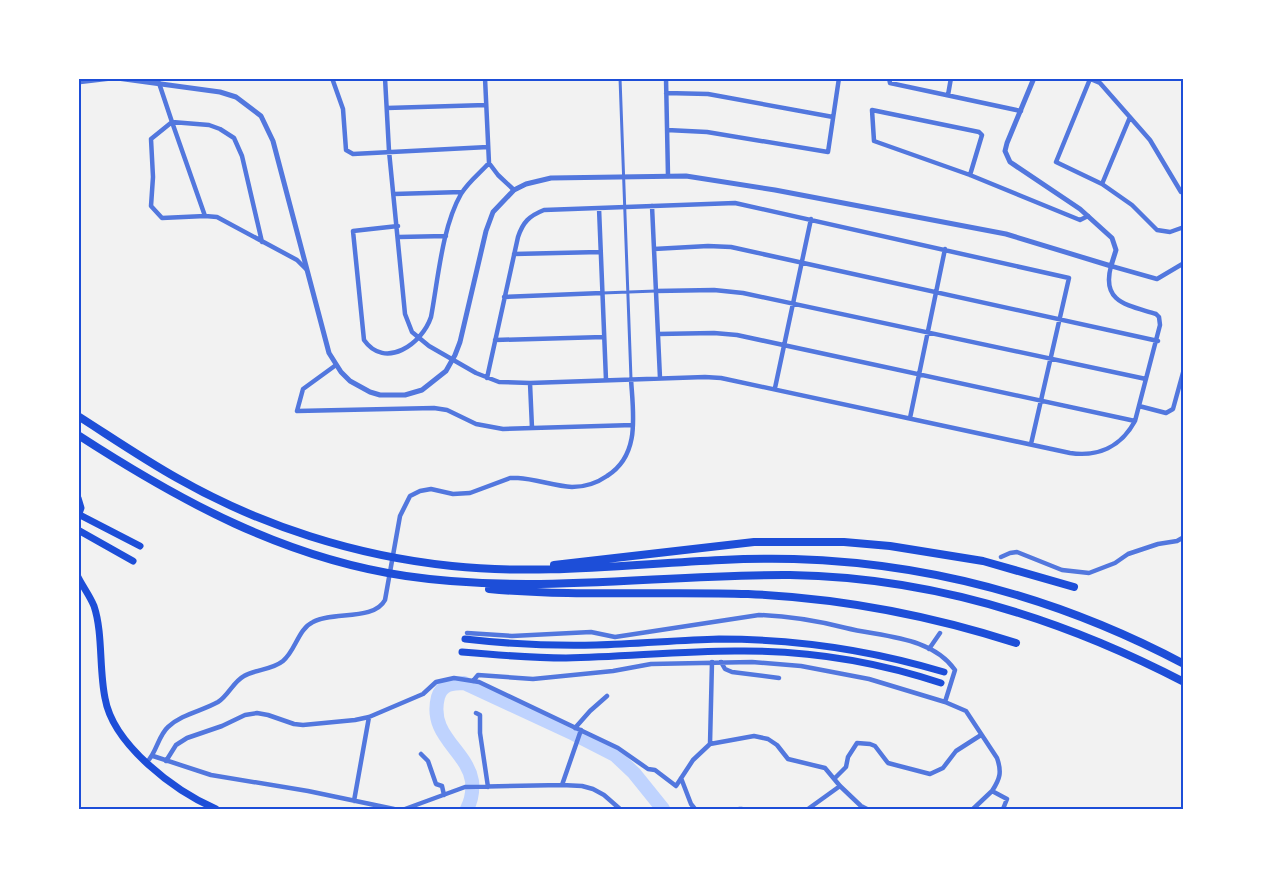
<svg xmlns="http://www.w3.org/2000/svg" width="1262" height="887" viewBox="0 0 1262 887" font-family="'Titillium Web',sans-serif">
  <rect width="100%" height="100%" fill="#f2f2f2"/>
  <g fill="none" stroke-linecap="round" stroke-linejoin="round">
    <!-- river -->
    <path stroke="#bfd3fe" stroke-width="14" d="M 467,809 C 471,801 473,790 472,781 C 467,750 428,736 438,697 C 442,684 452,683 464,683 L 574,734 L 615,755 L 634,773 L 663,809"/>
    <!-- pedestrian -->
    <path stroke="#5277de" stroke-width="3" d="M 620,78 L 631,379
      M 602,293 L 656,291"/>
    <!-- minor -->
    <path stroke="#5277de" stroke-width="4.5" d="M 332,78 L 343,109 L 346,150 L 353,154 L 488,147
      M 385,78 L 389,151 L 405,314 L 412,332 L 429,346 L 476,373 L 499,382 L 530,383 L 705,377 L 721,378 L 1070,453 C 1098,457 1121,447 1135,421 L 1160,325 L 1159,317 L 1156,314 C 1128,305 1101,303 1111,266 L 1157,279 L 1184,263
      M 485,78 L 489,163 L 498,175 L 514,190
      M 666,78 L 668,176
      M 889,78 L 890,83 L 1021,111
      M 1088,78 L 1100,83 L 1150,140 L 1181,192 L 1184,191
      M 1090,79 L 1056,162 L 1102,184 L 1132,205 L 1157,230 L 1170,232 L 1184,227
      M 159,83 L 172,122 L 151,139 L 153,177 L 151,206 L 162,218 L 205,216 L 217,217 L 297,260 L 306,269
      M 666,93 L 708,94 L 833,117
      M 948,95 L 951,78
      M 387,108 L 486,105
      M 667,130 L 707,132 L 828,152 L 839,78
      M 970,175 L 982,135 L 979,132 L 872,110 L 874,141 L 970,175 L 1080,220 L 1088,216
      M 1102,184 L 1130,117
      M 394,194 L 462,192
      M 652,206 L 660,378
      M 599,208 L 606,380
      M 205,216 L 172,122 L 209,125 L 220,129 L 234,138 L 242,156 L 262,242
      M 398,226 L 353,231 L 364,340 C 385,370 422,344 431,317 C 438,280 442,227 461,194 C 468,182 480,173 489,163
      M 399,237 L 446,236
      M 654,249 L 708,246 L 731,247 L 1158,341
      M 514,254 L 600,252
      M 656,291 L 714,290 L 743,293 L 1146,379
      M 504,297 L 602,293
      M 658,334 L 714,333 L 737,335 L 1135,421
      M 495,340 L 604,337
      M 336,365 L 303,389 L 297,411 L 434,408 L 447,410 L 476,424 L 503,429 L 633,425
      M 487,378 L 518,237 C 523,222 529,216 544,210 L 735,203 L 1069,278 L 1031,444
      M 530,383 L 532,428
      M 775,388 L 811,219
      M 1139,406 L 1166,413 L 1173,409 L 1184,369
      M 910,418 L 945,249
      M 1001,557 L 1010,553 L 1017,552 L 1062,570 L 1089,573 L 1115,563 L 1128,554 L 1158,544 L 1177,541 L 1184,537
      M 467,633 L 512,636 L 591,632 L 615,637 L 759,615 C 789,616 818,621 846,628 C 882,637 931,636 955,670 L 945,702 L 966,711 L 997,758 C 1002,772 1000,779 992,791 L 1007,799 L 1003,809
      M 929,649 L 940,633
      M 721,662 L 725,669 L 732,672 L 779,678
      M 473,681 L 478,675 L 533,679 L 613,671 L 651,664 L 752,662 L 801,666 L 869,679 L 945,702
      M 476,713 L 480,715 L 480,733 L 488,787
      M 575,728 L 590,711 L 607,696
      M 710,744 L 712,662
      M 421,754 L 428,761 L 436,784 L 442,786 L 444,795
      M 153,756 L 211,775 L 308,791 L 394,809
      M 166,761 L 176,745 L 187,738 L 222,726 L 245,715 L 257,713 L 268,715 L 294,724 L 303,725 L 355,720 L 369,717 L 423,694 L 436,682 L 454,678 L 479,682 L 618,748 L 648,769 L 655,770 L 676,786 L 693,760 L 710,744 L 754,736 L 768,739 L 777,745 L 788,759 L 825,768 L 840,786 L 861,806 L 867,809
      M 147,762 C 157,752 158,736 168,727 C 182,714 202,711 218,702 C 228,696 233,682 244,676 C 256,669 272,670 283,661 C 296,650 298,629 313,622 C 333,611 374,621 385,600 L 400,516 L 410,496 L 420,491 L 431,489 L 453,494 L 470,493 L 510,478 L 518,478 C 536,479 554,486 572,487 C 585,487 597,483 607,476 C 641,455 633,413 631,379
      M 681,778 L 691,804 L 695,809
      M 834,779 L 846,767 L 848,757 L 857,743 L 870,744 L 875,746 L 888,763 L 930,774 L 943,768 L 956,751 L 981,735
      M 562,785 L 581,730
      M 354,801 L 369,717
      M 405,809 L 465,787 L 562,785 L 582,786 L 593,789 L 604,795 L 620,809
      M 739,809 L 742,809
      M 808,809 L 840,786
      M 973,809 L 992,791"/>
    <!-- tertiary -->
    <path stroke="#5277de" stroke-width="5" d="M 117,78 L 220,92 L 236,97 L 261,116 L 273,141 L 329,353 L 341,372 L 350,381 L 370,392 L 380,395 L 405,395 L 422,390 L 446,371 L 455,355 L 460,342 L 486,231 L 493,212 L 514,190 L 526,184 L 551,178 L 686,176 L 775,190 L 1006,234 L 1111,266 L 1116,250 L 1112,238 L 1080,209 L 1010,162 L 1005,151 L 1007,143 L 1034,78
      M 78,82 L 112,78"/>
    <!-- trunk -->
    <path stroke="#1d4ed8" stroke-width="7" d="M 78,498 L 81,508 L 78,516
      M 78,514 L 140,546
      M 78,530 L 133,561
      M 78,577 C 83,587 90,596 94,606 C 103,633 99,669 105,698 C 113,745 175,791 216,809
      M 465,639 C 508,644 552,646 596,645 C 637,644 678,640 719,639 C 796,639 871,650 944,672
      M 462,652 C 496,655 531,658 566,658 C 623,657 679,651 735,651 C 805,650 875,661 941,683"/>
    <!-- motorway -->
    <path stroke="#1d4ed8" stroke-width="8" d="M 78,416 C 111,437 143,459 177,478 C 261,526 356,556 452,566 C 566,578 680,556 794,559 C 931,563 1063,600 1184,664
      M 78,435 C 180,501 284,558 406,576 C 534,595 661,574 790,575 C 929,577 1061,618 1184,682
      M 554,565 L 754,542 L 844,542 L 890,546 L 983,561 L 1074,587
      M 489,589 C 575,597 662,591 748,594 C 839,598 929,615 1016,643"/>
  </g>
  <!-- border -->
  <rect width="1262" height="887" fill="none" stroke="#ffffff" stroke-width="159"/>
  <rect x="80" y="80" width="1102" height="728" fill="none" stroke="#1d4ed8" stroke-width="2"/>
</svg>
